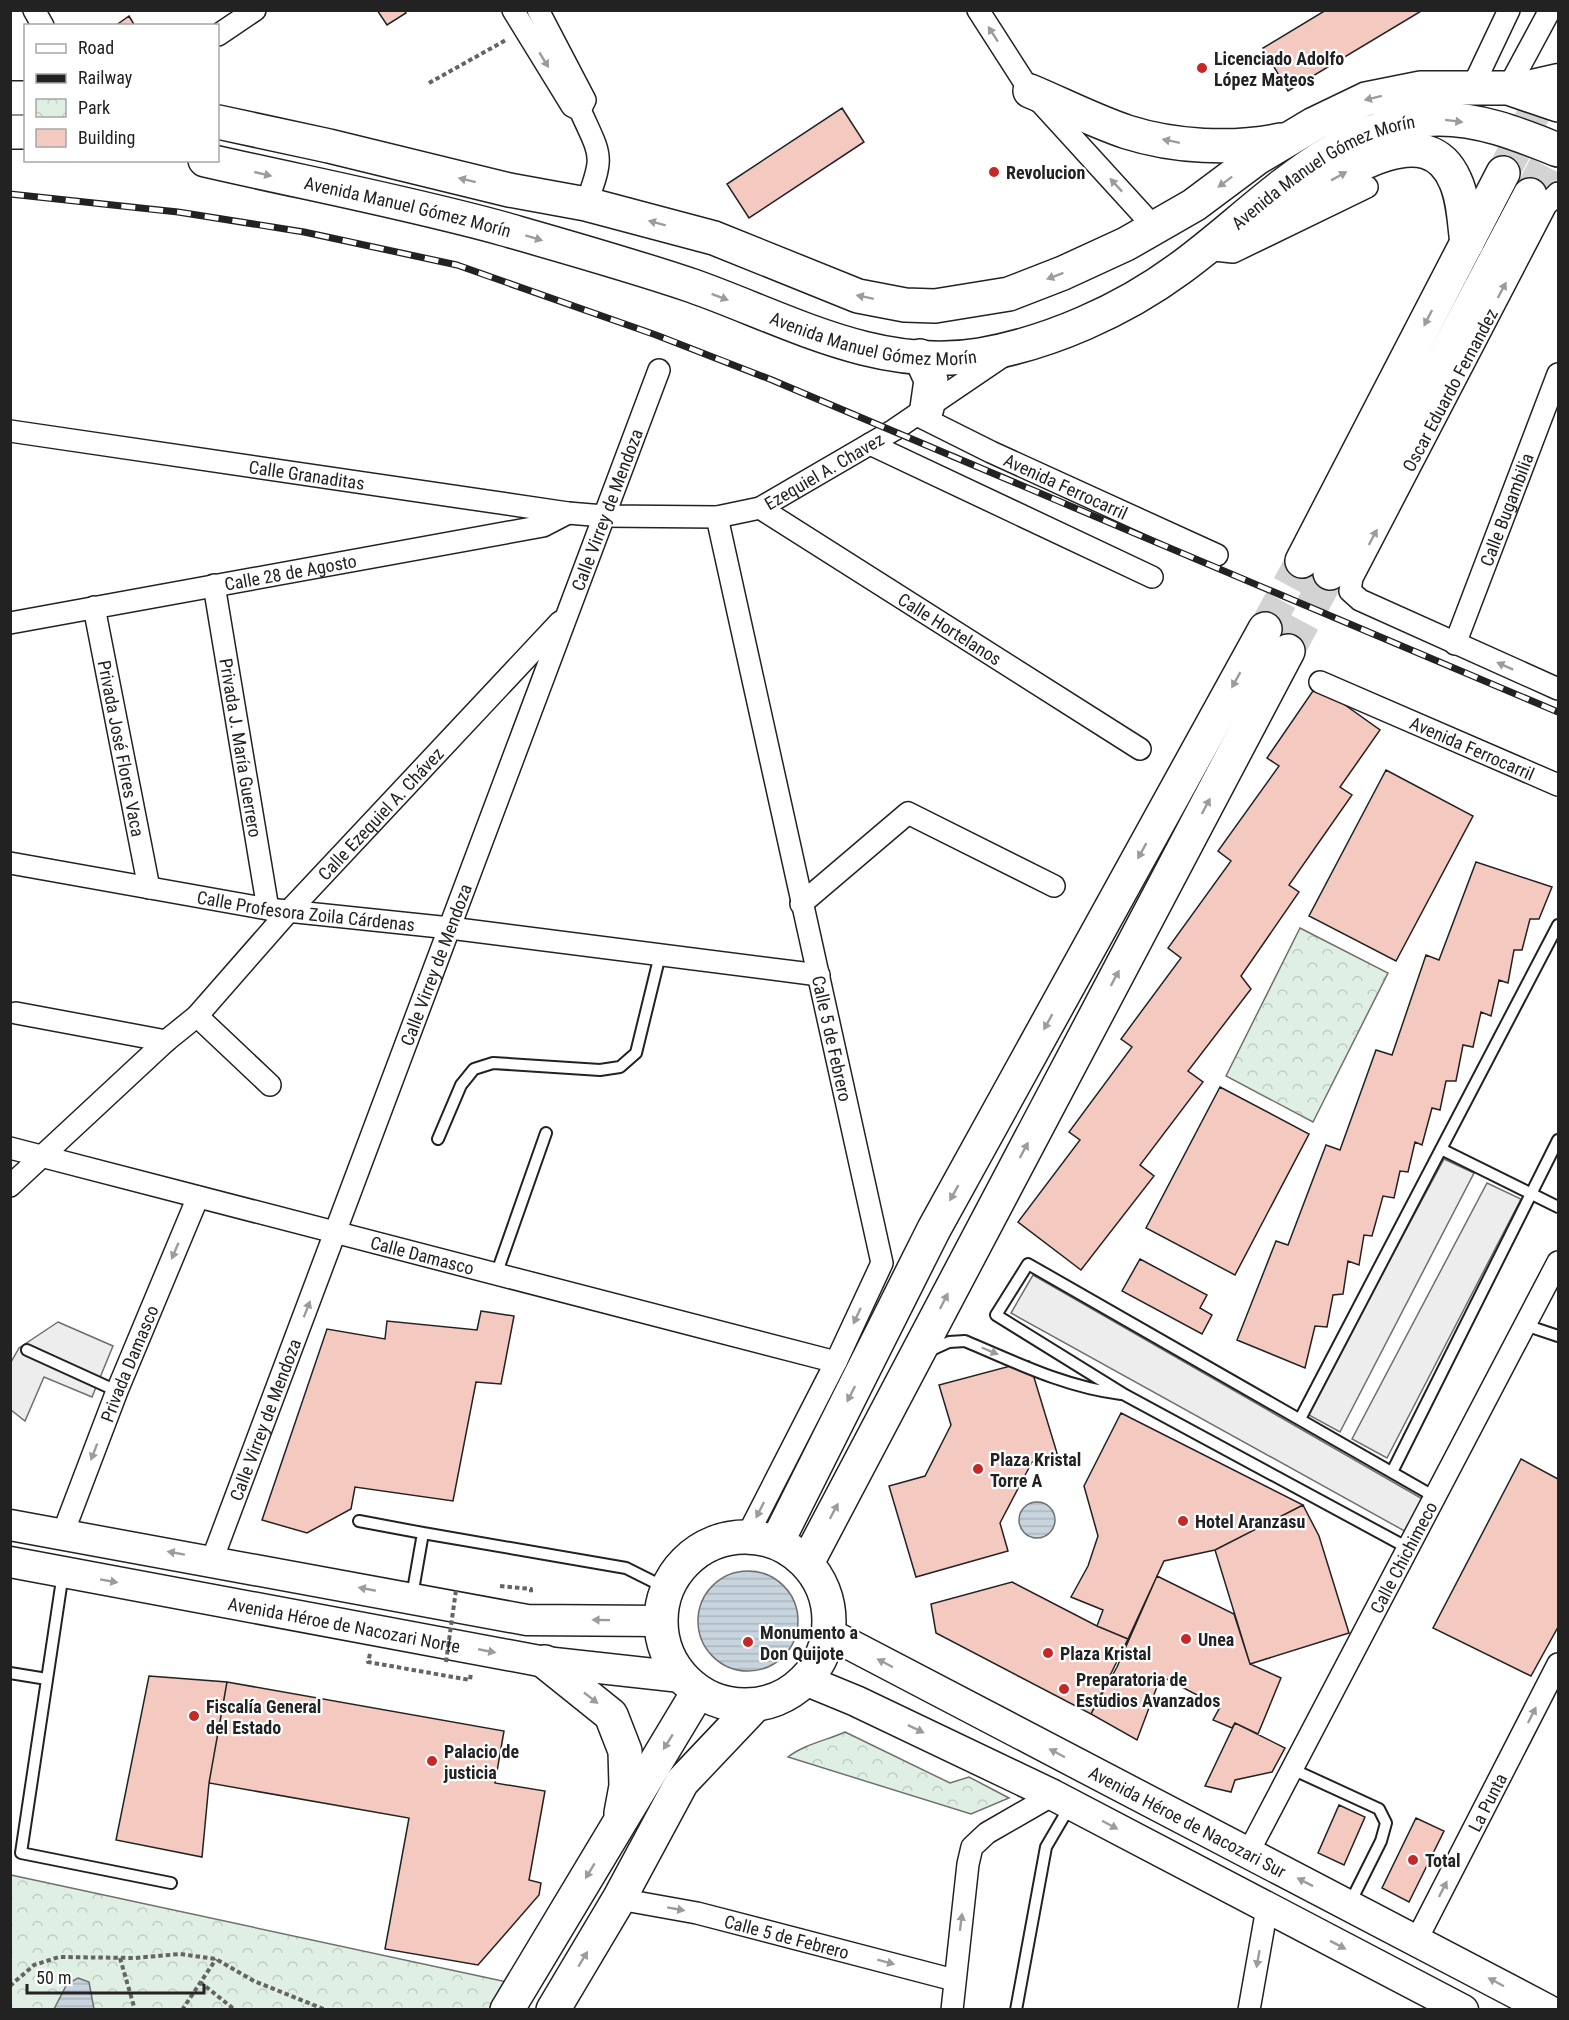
<svg xmlns="http://www.w3.org/2000/svg" width="1569" height="2020" viewBox="0 0 1569 2020" font-family="'Roboto Condensed',sans-serif">
  <defs>
    <pattern id="park-crowns" width="20" height="18" patternUnits="userSpaceOnUse" patternTransform="scale(1.5)"><rect width="20" height="18" fill="#e0efe3"/><path d="M2 6a3 3 0 1 1 6 0M12 15a3 3 0 1 1 6 0" fill="none" stroke="#c0cdc2"/></pattern>
    <pattern id="water-rules" width="6" height="5" patternUnits="userSpaceOnUse" patternTransform="scale(1.5)"><rect width="6" height="5" fill="#c7d3dd"/><path d="M0 2.5h6" fill="none" stroke="#abb5bd"/></pattern>
  </defs>
  <rect width="100%" height="100%" fill="#fff"/>
  <!-- park -->
  <path fill="url(#park-crowns)" stroke="#6f6f6f" stroke-width="1.5" d="M 1300,928 L 1388,973 L 1313,1122 L 1226,1076 Z
    M 845,1732 L 950,1783 L 969,1777 L 1009,1798 L 971,1814 L 788,1757 C 803,1745 827,1740 845,1732 Z
    M 11,1875 L 507,1982 L 490,2009 L 11,2010 Z"/>
  <!-- parking -->
  <path fill="#ededed" stroke="#6f6f6f" stroke-width="1.5" d="M 1444,1159 L 1474,1173 L 1340,1432 L 1307,1414 Z
    M 1487,1183 L 1521,1199 L 1387,1458 L 1352,1439 Z
    M 1033,1275 L 1426,1501 L 1410,1534 L 1011,1313 Z
    M 58,1322 L 113,1346 L 92,1397 L 44,1377 L 25,1421 L 11,1410 L 10,1364 L 19,1348 Z"/>
  <!-- water -->
  <path fill="url(#water-rules)" stroke="#6f6f6f" stroke-width="1.5" d="M1019 1520a18 18 0 1 1 36 0a18 18 0 1 1-36 0Z
    M698 1621a50 50 0 1 1 100 0a50 50 0 1 1-100 0Z
    M 78,1978 L 89,1982 L 94,2009 L 54,2009 L 67,1984 Z"/>
  <!-- building -->
  <path fill="#f3c9c0" stroke="#222" stroke-width="1.5" d="M 377,10 L 404,10 L 406,13 L 387,25 Z
    M 1326,10 L 1423,10 L 1288,91 L 1263,48 Z
    M 129,16 L 135,26 L 115,26 Z
    M 842,108 L 864,142 L 749,218 L 727,184 Z
    M 1317,685 L 1380,730 L 1340,787 L 1352,795 L 1289,885 L 1299,892 L 1241,976 L 1251,989 L 1188,1071 L 1203,1082 L 1140,1165 L 1154,1176 L 1081,1270 L 1018,1222 L 1080,1140 L 1069,1132 L 1132,1047 L 1121,1039 L 1181,958 L 1168,948 L 1231,861 L 1218,851 L 1279,766 L 1267,758 Z
    M 1386,770 L 1473,816 L 1396,961 L 1309,916 Z
    M 1476,862 L 1552,887 L 1539,919 L 1530,919 L 1522,950 L 1514,950 L 1508,983 L 1499,980 L 1491,1016 L 1481,1012 L 1473,1047 L 1463,1045 L 1456,1081 L 1446,1081 L 1440,1110 L 1432,1108 L 1422,1145 L 1415,1142 L 1408,1172 L 1400,1171 L 1394,1198 L 1383,1196 L 1372,1236 L 1364,1235 L 1359,1265 L 1348,1261 L 1343,1294 L 1333,1295 L 1327,1327 L 1315,1326 L 1305,1368 L 1237,1340 L 1276,1241 L 1288,1245 L 1326,1145 L 1340,1150 L 1376,1050 L 1392,1055 L 1426,955 L 1439,960 Z
    M 1220,1087 L 1309,1134 L 1235,1275 L 1146,1228 Z
    M 1140,1259 L 1207,1295 L 1200,1308 L 1212,1315 L 1202,1334 L 1122,1291 Z
    M 481,1311 L 514,1316 L 501,1384 L 476,1382 L 453,1501 L 355,1487 L 351,1509 L 307,1533 L 262,1520 L 327,1329 L 385,1339 L 387,1321 L 477,1330 Z
    M 1029,1361 L 1057,1453 L 1032,1462 L 1000,1523 L 1008,1551 L 916,1577 L 889,1486 L 925,1476 L 951,1425 L 939,1385 Z
    M 1121,1413 L 1303,1505 L 1215,1550 L 1164,1561 L 1128,1639 L 1097,1626 L 1103,1610 L 1071,1597 L 1088,1566 L 1098,1536 L 1084,1486 Z
    M 1521,1459 L 1558,1479 L 1558,1627 L 1531,1676 L 1433,1628 Z
    M 1303,1505 L 1319,1536 L 1349,1633 L 1250,1664 L 1215,1550 Z
    M 1157,1576 L 1234,1614 L 1250,1664 L 1281,1678 L 1258,1734 L 1235,1723 L 1232,1728 L 1213,1720 L 1220,1707 L 1161,1676 L 1137,1740 L 1091,1714 L 1117,1667 Z
    M 1012,1582 L 1097,1626 L 1128,1639 L 1091,1714 L 936,1633 L 931,1604 Z
    M 149,1676 L 227,1682 L 209,1783 L 202,1857 L 116,1840 Z
    M 227,1682 L 504,1731 L 495,1783 L 545,1791 L 529,1880 L 541,1883 L 539,1895 L 478,1965 L 385,1949 L 409,1818 L 209,1783 Z
    M 1235,1723 L 1285,1748 L 1272,1772 L 1235,1780 L 1231,1792 L 1205,1786 Z
    M 1339,1805 L 1365,1817 L 1344,1865 L 1318,1853 Z
    M 1416,1818 L 1444,1831 L 1409,1902 L 1382,1888 Z"/>
  <g fill="none" stroke-linecap="round" stroke-linejoin="round">
    <!-- primary-tunnel -->
    <path stroke="#d3d3d3" stroke-width="33" stroke-dasharray="33 16" stroke-linecap="butt" d="M 1503,173 L 1555,73
      M 1530,195 L 1558,141
      M 1265,629 L 1302,561
      M 1288,651 L 1330,573"/>
    <!-- lane casing -->
    <g stroke="#222" stroke-width="14">
      <path id="lane" d="M 438,1139 L 461,1085 L 474,1069 L 493,1063 L 600,1070 L 620,1067 L 636,1053 L 660,955
        M 1441,1149 L 1558,1207
        M 496,1275 L 546,1133
        M 1525,1325 L 1558,1336
        M 27,1350 L 117,1391
        M 927,1352 L 949,1342 L 965,1341 C 1017,1363 1065,1387 1121,1394
        M 1300,1419 L 1558,925
        M 1392,1472 L 1558,1140
        M 359,1521 L 423,1533 L 412,1596
        M 423,1533 L 626,1568 L 666,1588
        M 1408,1548 L 1125,1395 L 996,1315 L 1028,1264 L 1435,1497
        M 63,1573 L 21,1853 L 171,1883
        M 10,1673 L 47,1679
        M 1292,1769 L 1379,1809 L 1386,1823 L 1381,1841 L 1349,1905
        M 1016,2010 L 1046,1847 L 1070,1806"/>
    </g>
    <!-- street casing -->
    <g stroke="#222" stroke-width="24">
      <g id="street">
        <path d="M 34,10 L 43,26"/>
        <path d="M 513,10 L 572,106 L 580,110 C 601,157 605,154 586,204"/>
        <path d="M 538,10 L 585,100 L 580,110"/>
        <path d="M 978,10 L 1030,91 L 1155,228"/>
        <path d="M 218,35 L 255,10"/>
        <path d="M 1472,88 L 1509,10"/>
        <path d="M 1508,88 L 1550,10"/>
        <path d="M 1558,193 L 1546,205 L 1352,578 L 1350,591 L 1360,600 L 1558,689"/>
        <path d="M 1205,249 L 1233,252 L 1367,187"/>
        <path id="s1" d="M 917,415 L 991,452 L 1217,555"/>
        <path id="s2" d="M 10,431 L 568,513 L 604,516 L 717,517 L 760,508 L 894,430 L 1003,356"/>
        <path d="M 870,444 L 1152,577"/>
        <path id="s3" d="M 760,508 L 1140,749"/>
        <path id="s4" d="M 717,517 L 882,1263 L 836,1362 L 747,1536"/>
        <path id="s5" d="M 214,585 L 268,909"/>
        <path id="s6" d="M 94,607 L 149,888"/>
        <path id="s7" d="M 10,623 L 543,526 L 568,513"/>
        <path id="s8" d="M 1455,644 L 1558,374"/>
        <path id="s9" d="M 1320,682 L 1558,785"/>
        <path id="s10" d="M 10,863 L 268,909 L 450,928 L 819,975"/>
        <path d="M 801,904 L 908,813 L 1054,886"/>
        <path d="M 16,1013 L 166,1041"/>
        <path d="M 197,1016 L 270,1085"/>
        <path id="s11" d="M 10,1148 L 836,1362"/>
        <path id="s12" d="M 10,1186 L 166,1041 L 197,1016 L 288,912 L 560,622"/>
        <path id="s13" d="M 63,1533 L 117,1391 L 198,1197"/>
        <path id="s14" d="M 212,1560 L 659,370"/>
        <path id="s15" d="M 1248,1853 L 1558,1262"/>
        <path id="s16" d="M 619,1899 L 697,1913 L 954,1980"/>
        <path id="s17" d="M 1416,1941 L 1558,1664"/>
        <path d="M 952,2010 L 968,1864 L 972,1847 L 987,1833 L 1053,1795"/>
        <path d="M 1249,2010 L 1267,1908"/>
      </g>
    </g>
    <!-- secondary casing -->
    <g stroke="#222" stroke-width="33">
      <g id="secondary">
        <path d="M 1515,89 L 1558,79"/>
        <path d="M 10,1525 L 527,1620 L 660,1621"/>
        <path id="s18" d="M 10,1562 L 545,1662 L 681,1677"/>
        <path id="s19" d="M 828,1633 L 1548,2010"/>
        <path d="M 805,1680 L 856,1701 L 1053,1795 L 1463,2010"/>
      </g>
    </g>
    <!-- primary casing -->
    <g stroke="#222" stroke-width="36">
      <g id="primary">
        <path d="M 1030,91 C 1061,104 1094,121 1127,132 C 1174,147 1232,150 1281,140"/>
        <path d="M 10,98 L 26,98"/>
        <path d="M 218,122 L 329,146 L 509,190 L 586,204 L 714,238 L 858,296 L 905,305 L 935,306 L 1009,294 L 1063,273 L 1126,244 L 1194,205 L 1257,158 L 1314,124 L 1366,99 L 1421,88 L 1508,88 L 1558,105"/>
        <path d="M 10,132 L 26,132"/>
        <path id="s20" d="M 205,160 C 305,183 406,202 504,229 C 567,247 631,265 693,286 C 786,319 877,372 980,355 C 1049,343 1122,311 1179,269 C 1257,213 1335,119 1439,119 C 1482,119 1520,135 1558,150"/>
        <path d="M 1252,228 C 1299,208 1419,98 1455,180 C 1464,199 1464,223 1467,243"/>
        <path d="M 920,356 L 931,380 L 927,408"/>
        <path d="M 1302,561 L 1503,173"/>
        <path d="M 1330,573 L 1530,195"/>
        <circle cx="745" cy="1621" r="84"/>
        <path d="M 777,1542 L 934,1229 L 1265,629"/>
        <path d="M 807,1563 L 1288,651"/>
        <path d="M 545,1662 L 611,1715 L 625,1751 L 626,1786 L 621,1813"/>
        <path d="M 507,2010 L 698,1692"/>
        <path d="M 553,2010 L 619,1899 L 682,1782 L 755,1705"/>
      </g>
    </g>
    <!-- path -->
    <path stroke="#646464" stroke-width="4" stroke-dasharray="4.5 3" stroke-linecap="butt" d="M 429,83 L 506,40
      M 500,1586 L 531,1589 L 531,1595
      M 370,1654 L 368,1662 L 470,1680 L 471,1673
      M 120,1958 L 135,2010
      M 200,1982 L 235,2010
      M 10,1986 L 34,1965 L 59,1957 L 135,1958 L 180,1954 L 216,1959 L 254,1981 L 326,2010
      M 182,2010 L 216,1959"/>
    <!-- lane -->
    <use href="#lane" stroke="#fff" stroke-width="10"/>
    <!-- street -->
    <use href="#street" stroke="#fff" stroke-width="21"/>
    <!-- secondary -->
    <use href="#secondary" stroke="#fff" stroke-width="30"/>
    <!-- primary -->
    <use href="#primary" stroke="#fff" stroke-width="33"/>
    <!-- rail casing -->
    <g stroke="#222" stroke-width="7">
      <path id="rail" d="M 10,194 L 178,212 L 304,232 L 457,265 L 656,335 L 772,380 L 1558,712"/>
    </g>
    <!-- rail -->
    <use href="#rail" stroke="#fff" stroke-width="4.5" stroke-dasharray="14" stroke-linecap="butt"/>
    <!-- path-bridge -->
    <path stroke="#646464" stroke-width="4" stroke-dasharray="4.5 3" stroke-linecap="butt" d="M 446,1662 L 456,1590"/>
  </g>
  <!-- one-way arrows -->
  <defs><path id="oneway-solid" d="M-6-.8H1V-3.2L6.5 0L1 3.2V.8H-6Z" transform="scale(1.5)"/></defs>
  <g fill="#9c9c9c">
    <use href="#oneway-solid" transform="translate(993 34) rotate(-123)"/>
    <use href="#oneway-solid" transform="translate(544 60) rotate(59)"/>
    <use href="#oneway-solid" transform="translate(1373 98) rotate(166)"/>
    <use href="#oneway-solid" transform="translate(1454 121) rotate(7)"/>
    <use href="#oneway-solid" transform="translate(1171 141) rotate(-168)"/>
    <use href="#oneway-solid" transform="translate(263 174) rotate(13)"/>
    <use href="#oneway-solid" transform="translate(1339 176) rotate(-29)"/>
    <use href="#oneway-solid" transform="translate(467 180) rotate(-166)"/>
    <use href="#oneway-solid" transform="translate(1225 182) rotate(143)"/>
    <use href="#oneway-solid" transform="translate(1116 185) rotate(-133)"/>
    <use href="#oneway-solid" transform="translate(657 223) rotate(-165)"/>
    <use href="#oneway-solid" transform="translate(534 238) rotate(17)"/>
    <use href="#oneway-solid" transform="translate(1055 276) rotate(159)"/>
    <use href="#oneway-solid" transform="translate(1502 290) rotate(-62)"/>
    <use href="#oneway-solid" transform="translate(720 297) rotate(21)"/>
    <use href="#oneway-solid" transform="translate(865 297) rotate(-168)"/>
    <use href="#oneway-solid" transform="translate(1428 318) rotate(117)"/>
    <use href="#oneway-solid" transform="translate(1373 537) rotate(-62)"/>
    <use href="#oneway-solid" transform="translate(1505 666) rotate(-156)"/>
    <use href="#oneway-solid" transform="translate(1236 680) rotate(119)"/>
    <use href="#oneway-solid" transform="translate(1206 806) rotate(-62)"/>
    <use href="#oneway-solid" transform="translate(1142 851) rotate(119)"/>
    <use href="#oneway-solid" transform="translate(1115 978) rotate(-62)"/>
    <use href="#oneway-solid" transform="translate(1048 1022) rotate(119)"/>
    <use href="#oneway-solid" transform="translate(1024 1150) rotate(-62)"/>
    <use href="#oneway-solid" transform="translate(954 1193) rotate(119)"/>
    <use href="#oneway-solid" transform="translate(175 1251) rotate(113)"/>
    <use href="#oneway-solid" transform="translate(944 1301) rotate(-63)"/>
    <use href="#oneway-solid" transform="translate(307 1309) rotate(-69)"/>
    <use href="#oneway-solid" transform="translate(857 1316) rotate(115)"/>
    <use href="#oneway-solid" transform="translate(990 1351) rotate(23)"/>
    <use href="#oneway-solid" transform="translate(851 1394) rotate(117)"/>
    <use href="#oneway-solid" transform="translate(94 1452) rotate(111)"/>
    <use href="#oneway-solid" transform="translate(760 1510) rotate(117)"/>
    <use href="#oneway-solid" transform="translate(834 1511) rotate(-62)"/>
    <use href="#oneway-solid" transform="translate(176 1553) rotate(-170)"/>
    <use href="#oneway-solid" transform="translate(109 1581) rotate(10)"/>
    <use href="#oneway-solid" transform="translate(367 1589) rotate(-169)"/>
    <use href="#oneway-solid" transform="translate(601 1620) rotate(-179)"/>
    <use href="#oneway-solid" transform="translate(487 1651) rotate(11)"/>
    <use href="#oneway-solid" transform="translate(885 1663) rotate(-152)"/>
    <use href="#oneway-solid" transform="translate(591 1698) rotate(38)"/>
    <use href="#oneway-solid" transform="translate(1532 1715) rotate(-63)"/>
    <use href="#oneway-solid" transform="translate(916 1729) rotate(26)"/>
    <use href="#oneway-solid" transform="translate(668 1742) rotate(122)"/>
    <use href="#oneway-solid" transform="translate(1057 1753) rotate(-152)"/>
    <use href="#oneway-solid" transform="translate(1110 1825) rotate(28)"/>
    <use href="#oneway-solid" transform="translate(590 1871) rotate(121)"/>
    <use href="#oneway-solid" transform="translate(1305 1882) rotate(-153)"/>
    <use href="#oneway-solid" transform="translate(1443 1889) rotate(-63)"/>
    <use href="#oneway-solid" transform="translate(676 1909) rotate(10)"/>
    <use href="#oneway-solid" transform="translate(961 1922) rotate(-83)"/>
    <use href="#oneway-solid" transform="translate(1338 1945) rotate(27)"/>
    <use href="#oneway-solid" transform="translate(583 1959) rotate(-59)"/>
    <use href="#oneway-solid" transform="translate(1258 1959) rotate(100)"/>
    <use href="#oneway-solid" transform="translate(886 1962) rotate(15)"/>
    <use href="#oneway-solid" transform="translate(1496 1982) rotate(-152)"/>
  </g>
  <!-- markers -->
  <g fill="#c62828" stroke="#fff" stroke-width="2">
    <circle cx="1202" cy="68" r="6"/>
    <circle cx="994" cy="172" r="6"/>
    <circle cx="978" cy="1469" r="6"/>
    <circle cx="1183" cy="1521" r="6"/>
    <circle cx="1186" cy="1639" r="6"/>
    <circle cx="748" cy="1642" r="6"/>
    <circle cx="1048" cy="1653" r="6"/>
    <circle cx="1064" cy="1689" r="6"/>
    <circle cx="194" cy="1716" r="6"/>
    <circle cx="432" cy="1761" r="6"/>
    <circle cx="1413" cy="1860" r="6"/>
  </g>
  <g text-anchor="middle" dominant-baseline="central" stroke-width="4.5" stroke-linejoin="round" paint-order="stroke">
    <!-- poi labels -->
    <g font-size="18" font-weight="bold" fill="#222" stroke="#fff" text-anchor="start">
      <text x="1214" y="58">Licenciado Adolfo<tspan x="1214" dy="21">López Mateos</tspan></text>
      <text x="1006" y="172">Revolucion</text>
      <text x="990" y="1459">Plaza Kristal<tspan x="990" dy="21">Torre A</tspan></text>
      <text x="1195" y="1521">Hotel Aranzasu</text>
      <text x="760" y="1632">Monumento a<tspan x="760" dy="21">Don Quijote</tspan></text>
      <text x="1198" y="1639">Unea</text>
      <text x="1060" y="1653">Plaza Kristal</text>
      <text x="1076" y="1679">Preparatoria de<tspan x="1076" dy="21">Estudios Avanzados</tspan></text>
      <text x="206" y="1706">Fiscalía General<tspan x="206" dy="21">del Estado</tspan></text>
      <text x="444" y="1751">Palacio de<tspan x="444" dy="21">justicia</tspan></text>
      <text x="1425" y="1860">Total</text>
    </g>
    <!-- street labels -->
    <g font-size="18" fill="#222" stroke="#fff">
      <text stroke="none"><textPath href="#s20" startOffset="1198">Avenida Manuel Gómez Morín</textPath></text>
      <text stroke="none"><textPath href="#s20" startOffset="208">Avenida Manuel Gómez Morín</textPath></text>
      <text stroke="none"><textPath href="#s20" startOffset="694">Avenida Manuel Gómez Morín</textPath></text>
      <text transform="translate(1450 390) rotate(-62)">Oscar Eduardo Fernandez</text>
      <text stroke="none"><textPath href="#s2" startOffset="831">Ezequiel A. Chavez</textPath></text>
      <text stroke="none"><textPath href="#s2" startOffset="300">Calle Granaditas</textPath></text>
      <text stroke="none"><textPath href="#s1" startOffset="165">Avenida Ferrocarril</textPath></text>
      <text stroke="none"><textPath href="#s8" startOffset="144">Calle Bugambilia</textPath></text>
      <text stroke="none"><textPath href="#s14" startOffset="1122">Calle Virrey de Mendoza</textPath></text>
      <text stroke="none"><textPath href="#s7" startOffset="285">Calle 28 de Agosto</textPath></text>
      <text stroke="none"><textPath href="#s3" startOffset="225">Calle Hortelanos</textPath></text>
      <text stroke="none"><textPath href="#s5" startOffset="165">Privada J. María Guerrero</textPath></text>
      <text stroke="none"><textPath href="#s9" startOffset="166">Avenida Ferrocarril</textPath></text>
      <text stroke="none"><textPath href="#s6" startOffset="144">Privada José Flores Vaca</textPath></text>
      <text stroke="none"><textPath href="#s12" startOffset="526">Calle Ezequiel A. Chávez</textPath></text>
      <text stroke="none"><textPath href="#s10" startOffset="300">Calle Profesora Zoila Cárdenas</textPath></text>
      <text stroke="none"><textPath href="#s14" startOffset="636">Calle Virrey de Mendoza</textPath></text>
      <text stroke="none"><textPath href="#s4" startOffset="534">Calle 5 de Febrero</textPath></text>
      <text stroke="none"><textPath href="#s11" startOffset="426">Calle Damasco</textPath></text>
      <text stroke="none"><textPath href="#s13" startOffset="182">Privada Damasco</textPath></text>
      <text stroke="none"><textPath href="#s14" startOffset="150">Calle Virrey de Mendoza</textPath></text>
      <text stroke="none"><textPath href="#s15" startOffset="334">Calle Chichimeco</textPath></text>
      <text stroke="none"><textPath href="#s18" startOffset="340">Avenida Héroe de Nacozari Norte</textPath></text>
      <text stroke="none"><textPath href="#s17" startOffset="156">La Punta</textPath></text>
      <text stroke="none"><textPath href="#s19" startOffset="406">Avenida Héroe de Nacozari Sur</textPath></text>
      <text stroke="none"><textPath href="#s16" startOffset="172">Calle 5 de Febrero</textPath></text>
    </g>
  </g>
  <!-- border -->
  <rect width="1569" height="2020" fill="none" stroke="#222222" stroke-width="24"/>
  <!-- legend -->
  <rect x="24" y="24" width="195" height="138" fill="#ffffff" stroke="#a7a7a7" stroke-width="1.5"/>
  <rect x="36" y="44" width="30" height="9" fill="#ffffff" stroke="#a7a7a7" stroke-width="1.5"/>
  <text x="78" y="54" font-size="18" fill="#222222">Road</text>
  <rect x="36" y="74" width="30" height="9" fill="#222222" stroke="#a7a7a7" stroke-width="1.5"/>
  <text x="78" y="84" font-size="18" fill="#222222">Railway</text>
  <rect x="36" y="99" width="30" height="18" fill="url(#park-crowns)" stroke="#a7a7a7" stroke-width="1.5"/>
  <text x="78" y="114" font-size="18" fill="#222222">Park</text>
  <rect x="36" y="129" width="30" height="18" fill="#f3c9c0" stroke="#a7a7a7" stroke-width="1.5"/>
  <text x="78" y="144" font-size="18" fill="#222222">Building</text>
  <!-- scale -->
  <path d="M27 1984v9h177v-9" fill="none" stroke="#222222" stroke-width="3"/>
  <text x="36" y="1984" font-size="18" fill="#222222" stroke="#ffffff" stroke-width="4.5" paint-order="stroke">50 m</text>
</svg>
